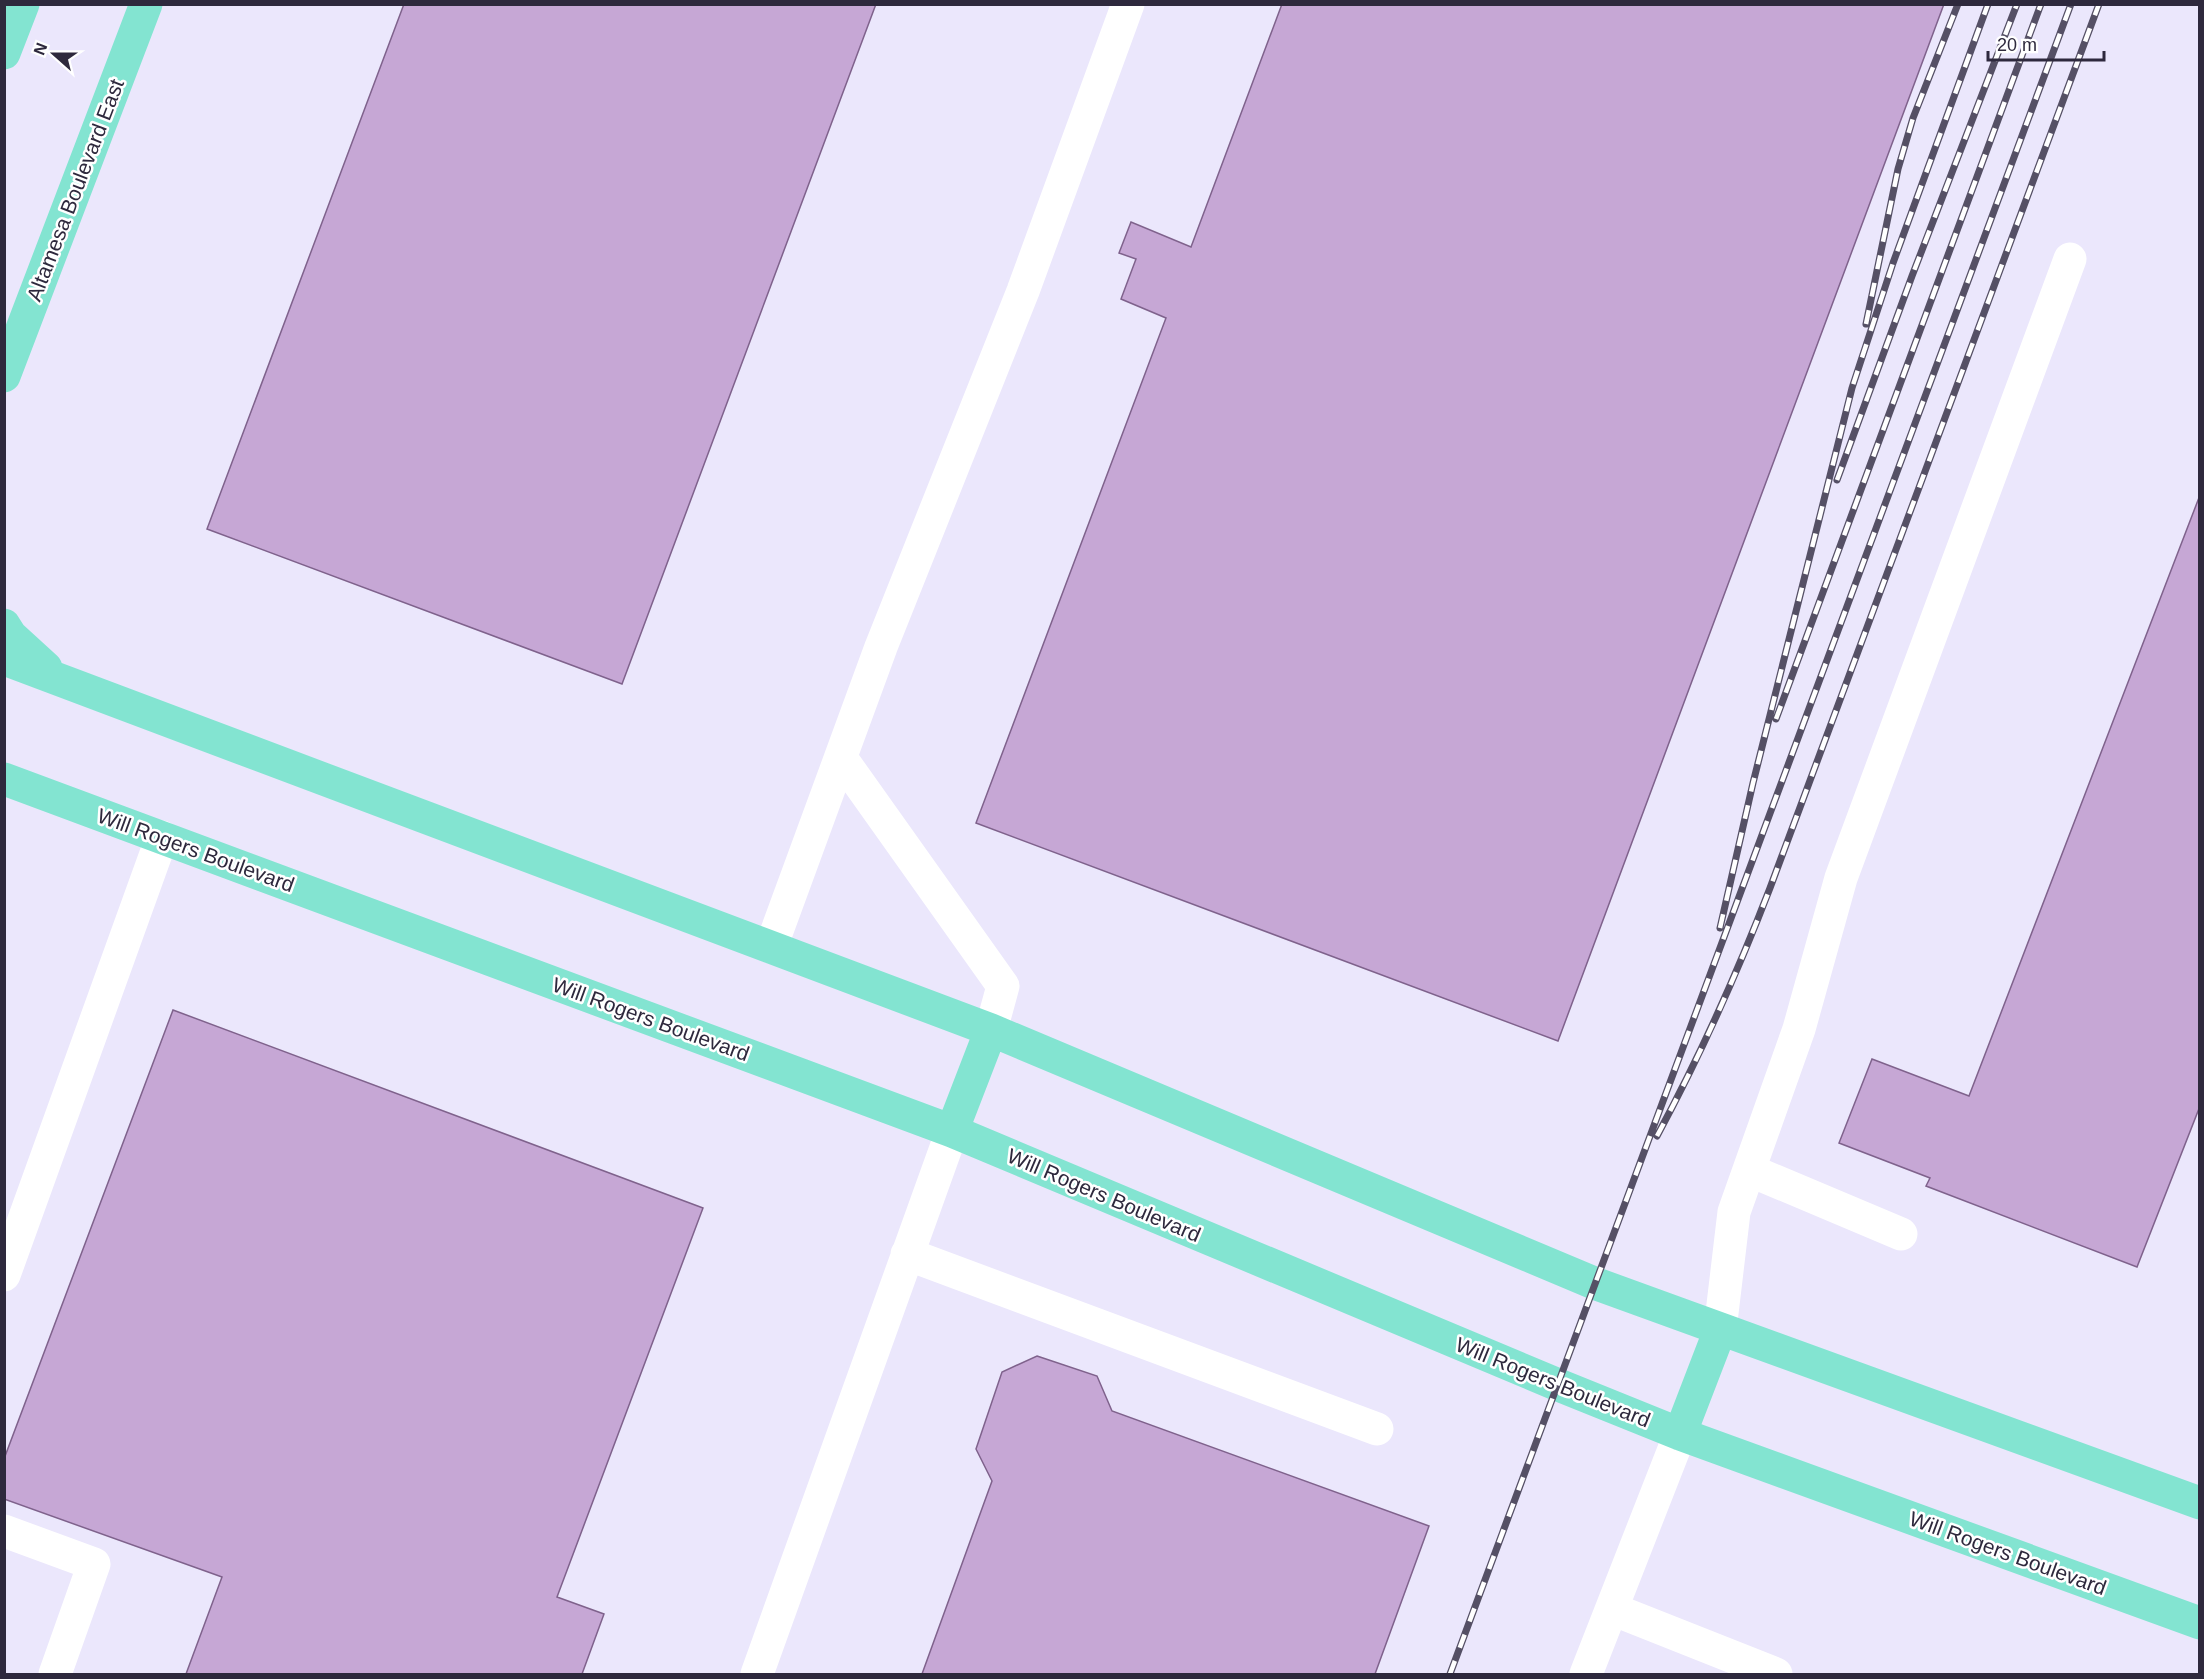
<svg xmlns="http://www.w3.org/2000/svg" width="2204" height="1679" viewBox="0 0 2204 1679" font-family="Arial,sans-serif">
  <rect width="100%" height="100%" fill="#ebe7fc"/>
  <!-- building -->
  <path fill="#c6a7d5" stroke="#7f628c" stroke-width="1.5" d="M 404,4 L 876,4 L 622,684 L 207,529 Z
    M 1282,4 L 1944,4 L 1558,1041 L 976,823 L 1166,318 L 1121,299 L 1136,259 L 1119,253 L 1131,222 L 1191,247 Z
    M 2200,495 L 2200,1106 L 2137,1267 L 1926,1186 L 1930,1178 L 1839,1143 L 1872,1059 L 1969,1096 Z
    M 173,1010 L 703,1208 L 557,1597 L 604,1614 L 582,1674 L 186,1674 L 222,1577 L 4,1499 L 4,1459 Z
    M 1037,1356 L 1097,1376 L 1112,1411 L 1429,1526 L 1375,1674 L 922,1674 L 992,1481 L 976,1449 L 1002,1372 Z"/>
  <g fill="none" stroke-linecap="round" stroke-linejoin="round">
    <!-- minor -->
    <path stroke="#fff" stroke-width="33" d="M 841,758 L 1003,986 L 991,1030
      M 771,947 L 881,647 L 1023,291 L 1128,4
      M 1749,1170 L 1901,1234
      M 907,1254 L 1377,1429
      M 4,1275 L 162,837
      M 1720,1330 L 1734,1212 L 1799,1029 L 1841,878 L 2070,259
      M 4,1531 L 94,1564 L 55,1674
      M 1612,1609 L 1776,1674
      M 757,1674 L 952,1131
      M 1586,1674 L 1680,1434"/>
    <!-- major -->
    <path stroke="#83e4d1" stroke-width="33" d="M 4,53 L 23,4
      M 4,376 L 146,4
      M 4,625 L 11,636 L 46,668
      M 4,659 L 991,1030 L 1594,1283 L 2200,1503
      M 4,779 L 952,1131 L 1556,1384 L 1680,1434 L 2200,1623
      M 952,1131 L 991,1030
      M 1680,1434 L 1720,1330"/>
    <!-- rail casing -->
    <g stroke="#555065" stroke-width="7">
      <path id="rail" d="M 1866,324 L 1898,169 L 1913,118 L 1958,4
        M 1837,480 L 1912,276 L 2017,4
        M 1776,719 L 2041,4
        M 1720,928 L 1753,783 L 1852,388 L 1893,263 L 1988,4
        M 1657,1136 C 1701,1054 1737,974 1770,888 L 2099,4
        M 1450,1674 L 2071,4"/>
    </g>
    <!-- rail -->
    <use href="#rail" stroke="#fff" stroke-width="4.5" stroke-dasharray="14" stroke-linecap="butt"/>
  </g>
  <g text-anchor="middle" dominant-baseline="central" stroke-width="5" stroke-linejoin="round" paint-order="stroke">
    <!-- street labels -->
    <g font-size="21" fill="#2e293d" stroke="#fff">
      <text transform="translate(75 190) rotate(-69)">Altamesa Boulevard East</text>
      <text transform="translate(196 850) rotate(20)">Will Rogers Boulevard</text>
      <text transform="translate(651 1019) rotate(20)">Will Rogers Boulevard</text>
      <text transform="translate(1104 1195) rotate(23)">Will Rogers Boulevard</text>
      <text transform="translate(1553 1382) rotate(22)">Will Rogers Boulevard</text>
      <text transform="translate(2008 1553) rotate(20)">Will Rogers Boulevard</text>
    </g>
  </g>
  <!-- border -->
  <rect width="2204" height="1679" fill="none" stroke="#2e293d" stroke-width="12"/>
  <!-- north arrow -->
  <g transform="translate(54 54) rotate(291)" stroke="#ffffff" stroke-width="4.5" paint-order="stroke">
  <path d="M0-4.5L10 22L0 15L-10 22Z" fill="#2e293d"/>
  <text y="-9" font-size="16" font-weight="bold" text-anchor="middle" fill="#2e293d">N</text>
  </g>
  <!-- scale -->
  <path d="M1988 51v9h116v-9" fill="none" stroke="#2e293d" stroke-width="3"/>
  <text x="1997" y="51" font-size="18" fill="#2e293d" stroke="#ffffff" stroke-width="4.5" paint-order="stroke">20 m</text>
</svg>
